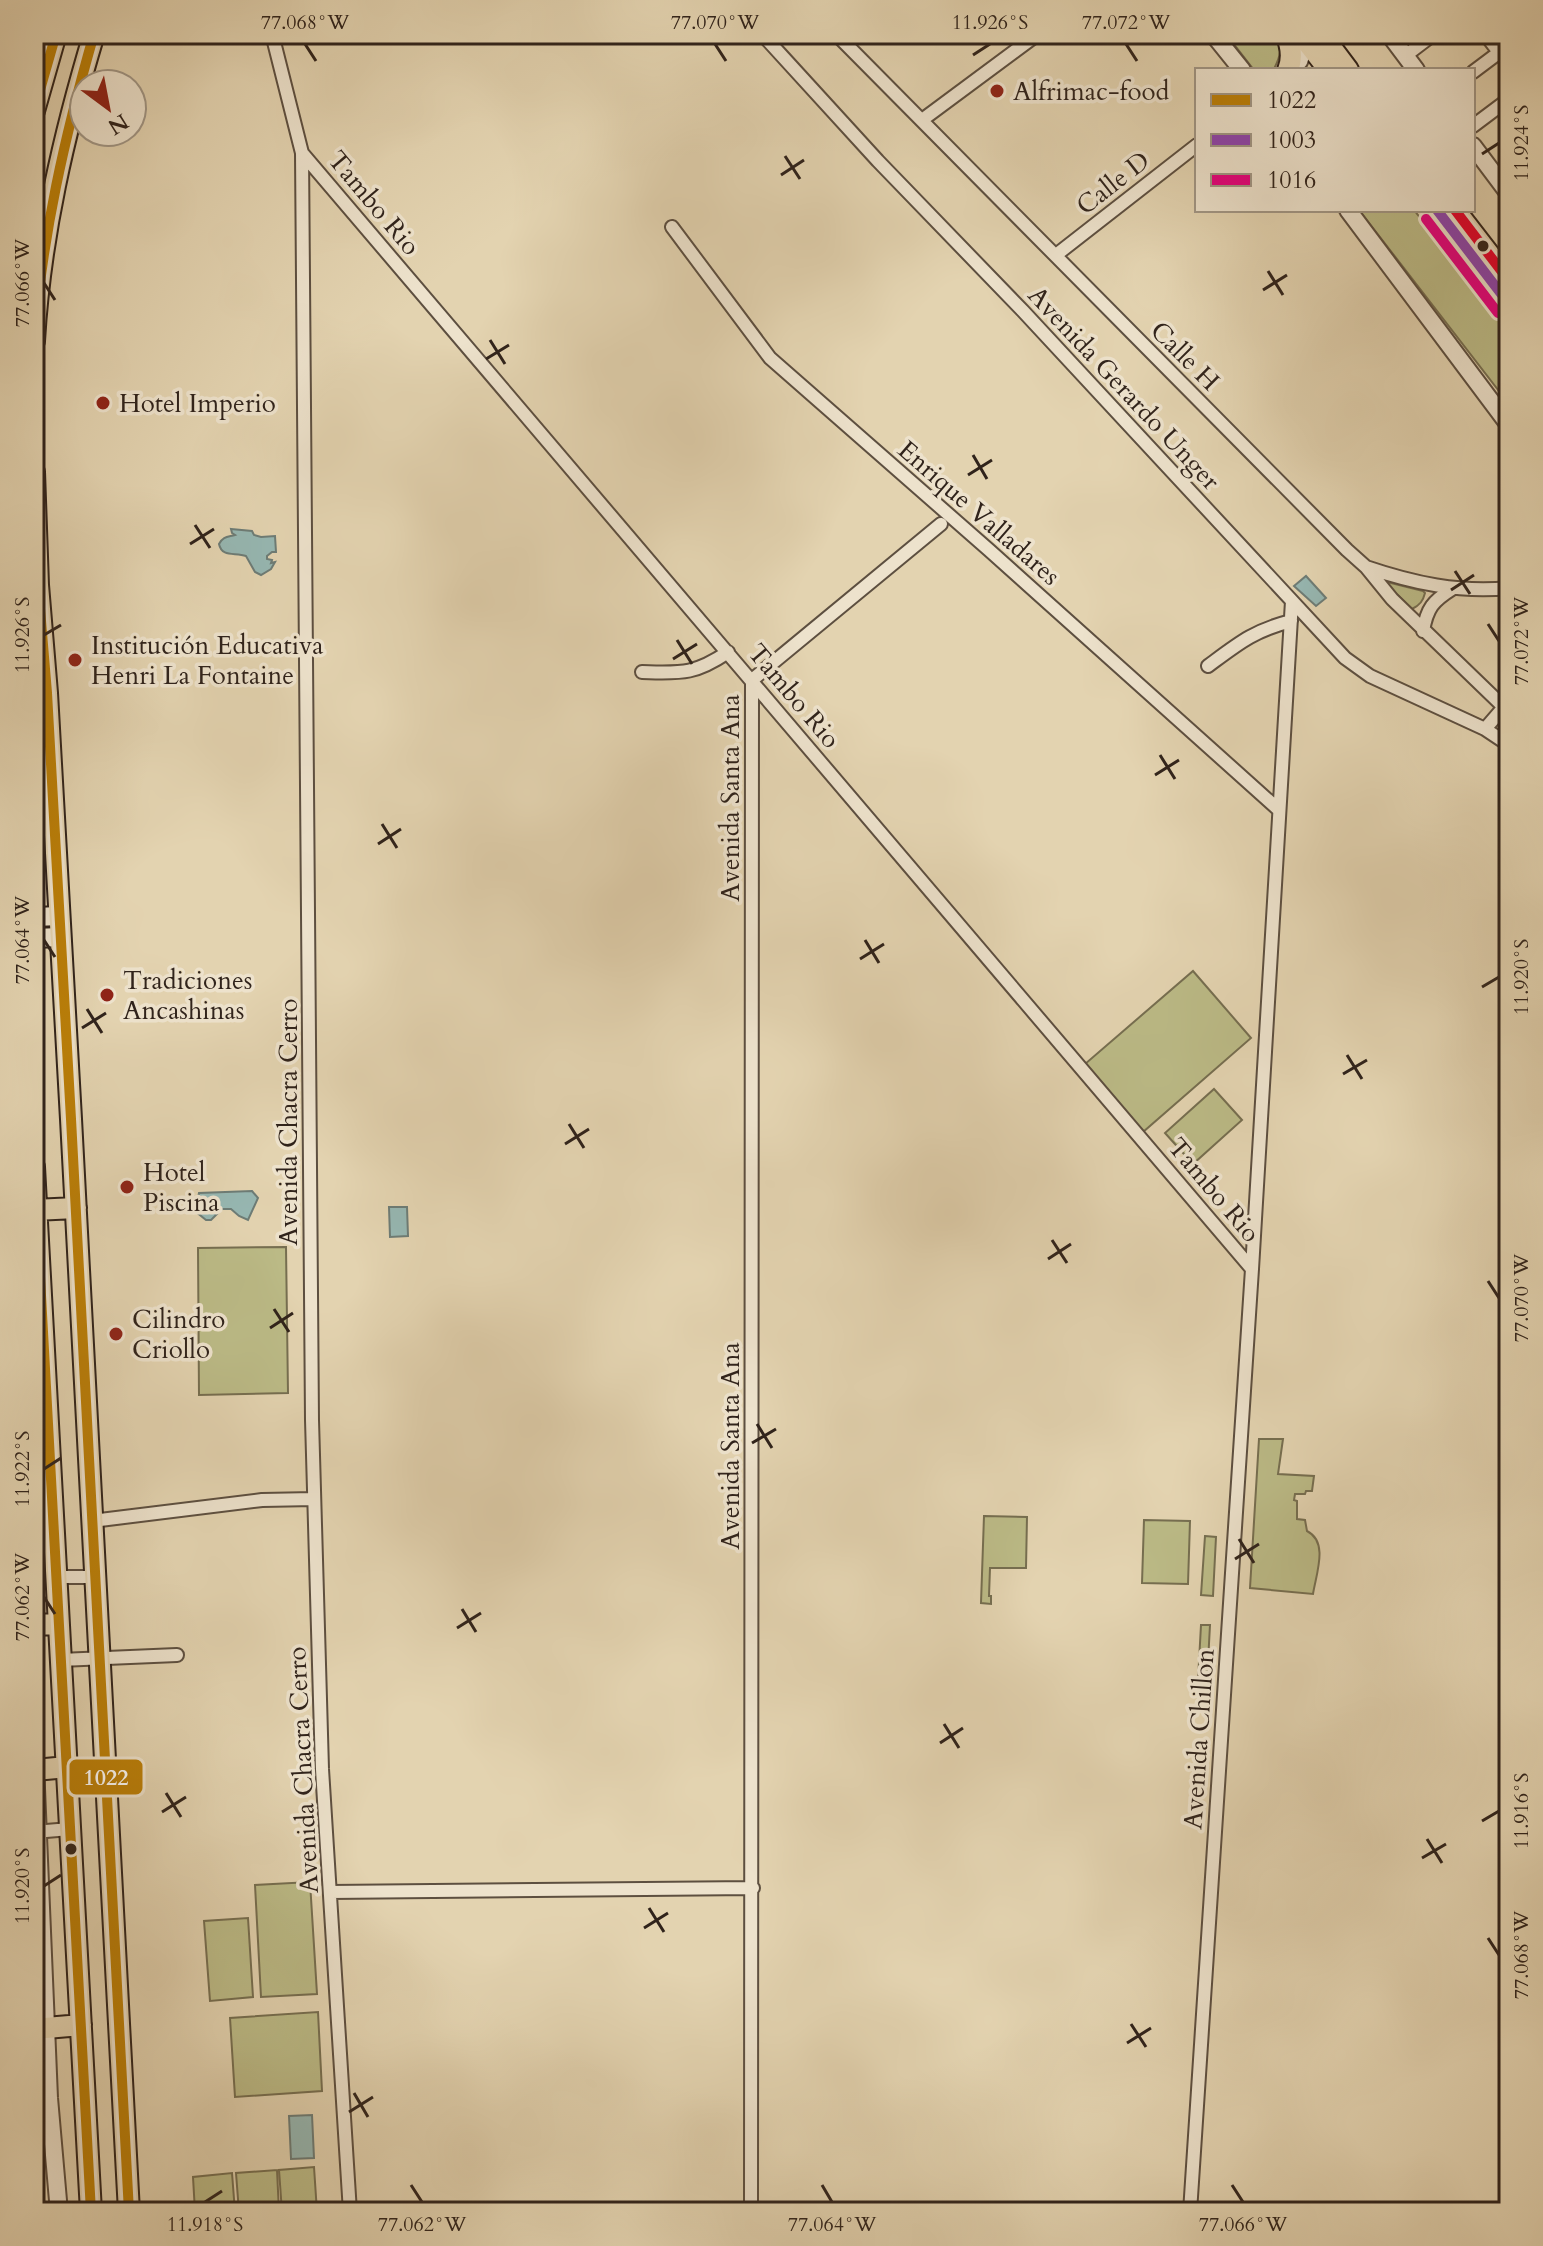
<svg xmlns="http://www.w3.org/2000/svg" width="1543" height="2246" viewBox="0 0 1543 2246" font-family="Cardo,serif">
  <rect width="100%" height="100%" fill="#e3d3b0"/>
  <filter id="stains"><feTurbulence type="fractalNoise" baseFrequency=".0025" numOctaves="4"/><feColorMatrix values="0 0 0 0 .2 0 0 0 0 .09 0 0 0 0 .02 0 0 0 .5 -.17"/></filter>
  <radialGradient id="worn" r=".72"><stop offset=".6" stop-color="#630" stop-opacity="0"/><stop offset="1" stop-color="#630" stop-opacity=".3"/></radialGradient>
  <!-- green -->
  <path fill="#bbba86" stroke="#766e50" stroke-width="2" d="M 1226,34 L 1274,34 C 1283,48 1281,55 1274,69 L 1254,70 Z
    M 1359,210 L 1414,210 L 1509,332 L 1509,404 Z
    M 1383,581 L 1423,591 L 1425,593 C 1423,601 1420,605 1412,609 Z
    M 1193,971 L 1251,1038 L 1143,1132 L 1085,1064 Z
    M 1214,1089 L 1242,1120 L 1193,1164 L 1165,1133 Z
    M 286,1247 L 288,1393 L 199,1395 L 198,1248 Z
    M 1259,1439 L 1283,1439 L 1278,1474 L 1314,1476 L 1312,1491 L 1306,1491 L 1305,1494 L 1295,1494 L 1294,1500 L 1297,1501 L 1297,1519 L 1305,1520 L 1307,1531 C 1329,1542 1316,1574 1313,1594 L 1250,1588 Z
    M 984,1516 L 1027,1517 L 1026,1568 L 990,1568 L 989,1596 L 991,1596 L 991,1604 L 981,1603 Z
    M 1144,1520 L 1190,1521 L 1188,1584 L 1142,1583 Z
    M 1205,1536 L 1216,1537 L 1213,1596 L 1201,1595 Z
    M 1201,1625 L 1210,1625 L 1207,1681 L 1198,1680 Z
    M 310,1882 L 317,1994 L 261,1997 L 255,1885 Z
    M 248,1918 L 253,1997 L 210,2001 L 204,1921 Z
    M 318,2012 L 322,2091 L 235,2097 L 230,2018 Z
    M 314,2167 L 317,2212 L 282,2212 L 279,2170 Z
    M 277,2170 L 279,2212 L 239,2212 L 236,2173 Z
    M 232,2173 L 235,2212 L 195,2212 L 193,2177 Z"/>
  <!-- water -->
  <path fill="#96b7b2" stroke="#6d7c76" stroke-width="2" d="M 231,529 L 252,531 L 254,535 L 261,537 L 275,536 L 276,552 L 272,552 L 267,556 L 267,559 L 272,560 L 271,563 L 275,562 L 271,569 L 261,575 L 255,572 L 246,556 C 235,552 222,558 219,544 C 223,536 228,537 235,535 L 232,533 Z
    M 1306,576 L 1326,598 L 1316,606 L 1294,586 Z
    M 252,1191 L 258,1198 L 248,1220 L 239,1216 L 231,1209 L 222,1209 L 211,1220 L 206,1220 L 195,1211 L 199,1193 Z
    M 407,1207 L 408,1236 L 390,1237 L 389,1207 Z
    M 312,2115 L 314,2158 L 291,2159 L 289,2116 Z"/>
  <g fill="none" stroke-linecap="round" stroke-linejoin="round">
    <!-- minor casing -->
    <g stroke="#5d4f40" stroke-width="16">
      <path id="minor" d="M 272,34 L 302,153 L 312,1420 L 322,1769 L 350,2212
        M 762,34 L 878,161 L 1023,311 L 1345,658 L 1370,676 L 1485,729 L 1509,745
        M 836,34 L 1347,550 L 1366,567 L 1392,599 L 1509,712
        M 1485,34 L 1509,65
        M 1405,56 L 1434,34
        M 1292,70 L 1301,62 L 1309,39
        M 1473,72 L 1509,45
        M 922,120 L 1038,34
        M 1473,126 L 1509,99
        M 302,153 L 1252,1269
        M 1497,177 L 1509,168
        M 672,227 L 770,358 L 989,550 L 1279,810
        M 1056,255 L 1197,145
        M 1366,567 C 1413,583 1459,593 1509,588
        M 1423,631 C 1427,608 1433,601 1452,589
        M 1208,666 C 1239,643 1253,631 1291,621
        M 642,672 C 681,673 694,675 728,652
        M 1485,729 L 1504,707
        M 92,1521 L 262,1500 L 314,1499
        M 56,1577 L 94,1577
        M 60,1660 L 177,1655
        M 34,1832 L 70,1829
        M 330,1892 L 753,1888
        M 751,2212 L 752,680 L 941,524
        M 1190,2212 L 1252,1269 L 1292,601"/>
    </g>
    <!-- tertiary casing -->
    <g stroke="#5d4f40" stroke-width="20">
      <path id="tertiary" d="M 1213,34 L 1242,70
        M 1389,34 L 1416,70
        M 1473,146 L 1509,194
        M 1348,210 L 1509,425
        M 34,1741 L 49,2098 L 59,2212"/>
    </g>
    <!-- secondary casing -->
    <g stroke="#30231b" stroke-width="22">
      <path id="secondary" d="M 34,917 L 60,916
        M 34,938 L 61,937"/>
    </g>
    <!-- primary casing -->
    <g stroke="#30231b" stroke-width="24">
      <path id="primary" d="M 34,111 L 56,34
        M 34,341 C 40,236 64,134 94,34
        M 34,472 L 38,585 L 47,693 L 71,1119 L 129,2212
        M 34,1167 L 91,2212
        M 34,1210 L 76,1208
        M 34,1625 L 58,1624
        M 35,1770 L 67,1767
        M 46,2028 L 81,2025"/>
    </g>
    <!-- trunk casing -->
    <g stroke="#30231b" stroke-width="24">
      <path id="trunk" d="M 1286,34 C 1291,46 1293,58 1288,70
        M 1301,34 L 1329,70
        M 1321,34 L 1348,70
        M 1437,210 L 1509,304
        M 1455,210 L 1509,280"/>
    </g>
    <!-- minor -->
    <use href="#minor" stroke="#ede2cc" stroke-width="12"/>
    <!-- tertiary -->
    <use href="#tertiary" stroke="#ede2cc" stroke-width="16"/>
    <!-- secondary -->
    <use href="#secondary" stroke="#ede2cc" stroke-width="18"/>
    <!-- primary -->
    <use href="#primary" stroke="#e3d3b0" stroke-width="20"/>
    <!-- trunk -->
    <use href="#trunk" stroke="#e3d3b0" stroke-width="20"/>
    <!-- bus-1 casing -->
    <g stroke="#ede2cc" stroke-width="16">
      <path id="bus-1" d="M 34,111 L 56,34
        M 34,341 C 42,236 65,135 94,34
        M 34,472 L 38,585 L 47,693 L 71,1119 L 129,2212
        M 34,1167 L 91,2212"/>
    </g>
    <!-- bus-2 casing -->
    <g stroke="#ede2cc" stroke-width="16">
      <path id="bus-2" d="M 1437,210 L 1509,304"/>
    </g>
    <!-- bus-3 casing -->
    <g stroke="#ede2cc" stroke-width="16">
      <path id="bus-3" d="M 1426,219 L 1498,313"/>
    </g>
    <!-- bus-4 casing -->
    <g stroke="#ede2cc" stroke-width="16">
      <path id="bus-4" d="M 1455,210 L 1509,281"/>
    </g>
    <!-- bus-1 -->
    <use href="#bus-1" stroke="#bb7f08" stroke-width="10"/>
    <!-- bus-2 -->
    <use href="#bus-2" stroke="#8e44ad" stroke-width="10"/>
    <!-- bus-3 -->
    <use href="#bus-3" stroke="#e5007d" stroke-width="10"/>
    <!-- bus-4 -->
    <use href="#bus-4" stroke="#e4002b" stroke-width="10"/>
  </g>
  <!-- ticks -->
  <path fill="none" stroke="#30231b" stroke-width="3" d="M 305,44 L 316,61M 715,44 L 726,61M 1126,44 L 1137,61M 973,55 L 990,44M 1482,154 L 1499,143M 785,156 L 800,179M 781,175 L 804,160M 1268,271 L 1283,295M 44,283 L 55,300M 1263,290 L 1287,275M 490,340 L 505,364M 486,359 L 509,345M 973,455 L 987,479M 968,475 L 992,460M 195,525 L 210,548M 190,544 L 214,529M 1455,571 L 1470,594M 1451,590 L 1474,575M 1488,624 L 1499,641M 44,635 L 61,625M 677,640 L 692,664M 673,659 L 697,644M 1160,755 L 1175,779M 1155,775 L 1179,760M 382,824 L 397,848M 378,844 L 401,829M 44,940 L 55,957M 865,940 L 879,963M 860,959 L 884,944M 1482,987 L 1499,977M 87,1009 L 102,1033M 82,1028 L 106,1013M 1347,1055 L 1362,1079M 1343,1074 L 1367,1060M 569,1124 L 584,1148M 565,1144 L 589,1129M 1052,1240 L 1067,1263M 1048,1259 L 1071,1244M 1488,1281 L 1499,1298M 274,1309 L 289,1332M 270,1328 L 293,1313M 757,1424 L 772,1448M 752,1443 L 776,1429M 44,1469 L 61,1458M 1239,1539 L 1254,1563M 1235,1559 L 1259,1544M 44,1597 L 55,1614M 462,1609 L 476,1632M 457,1628 L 481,1613M 944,1724 L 959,1748M 940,1743 L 963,1728M 166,1793 L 181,1817M 162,1812 L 186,1797M 1482,1821 L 1499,1811M 1427,1839 L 1442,1863M 1422,1858 L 1446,1844M 44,1886 L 61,1875M 649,1908 L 664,1932M 644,1928 L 668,1913M 1488,1938 L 1499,1955M 1131,2024 L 1146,2047M 1127,2043 L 1151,2028M 354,2093 L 368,2117M 349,2112 L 373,2097M 411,2185 L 422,2202M 822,2185 L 832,2202M 1232,2185 L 1243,2202M 205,2202 L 222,2191"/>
  <!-- markers -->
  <g fill="#8f2418" stroke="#ede2cc" stroke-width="3">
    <circle cx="997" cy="91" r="8"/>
    <circle cx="103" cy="403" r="8"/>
    <circle cx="75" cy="660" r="8"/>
    <circle cx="107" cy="995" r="8"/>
    <circle cx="127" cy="1187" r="8"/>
    <circle cx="116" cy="1334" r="8"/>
  </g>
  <g fill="#30231b" stroke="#ede2cc" stroke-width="3">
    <circle cx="1483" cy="246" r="7"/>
    <circle cx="71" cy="1849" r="7"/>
  </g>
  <g text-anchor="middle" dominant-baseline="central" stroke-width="7" stroke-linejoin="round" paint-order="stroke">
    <!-- poi labels -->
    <g font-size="26" fill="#30231b" stroke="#ede2cc" text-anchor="start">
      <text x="1013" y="91">Alfrimac-food</text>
      <text x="119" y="403">Hotel Imperio</text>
      <text x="91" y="645">Institución Educativa<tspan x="91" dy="30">Henri La Fontaine</tspan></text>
      <text x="123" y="980">Tradiciones<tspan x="123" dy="30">Ancashinas</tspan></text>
      <text x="143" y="1172">Hotel<tspan x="143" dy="30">Piscina</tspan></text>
      <text x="132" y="1319">Cilindro<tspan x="132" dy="30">Criollo</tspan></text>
    </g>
    <!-- street labels -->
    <g font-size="26" fill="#30231b" stroke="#ede2cc">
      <text transform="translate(1113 183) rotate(-38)">Calle D</text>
      <text transform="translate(374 203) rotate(50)">Tambo Rio</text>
      <text transform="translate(1185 356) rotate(45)">Calle H</text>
      <text transform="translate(1124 388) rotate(47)">Avenida Gerardo Unger</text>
      <text transform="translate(979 513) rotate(41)">Enrique Valladares</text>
      <text transform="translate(794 696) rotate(50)">Tambo Rio</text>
      <text transform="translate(730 798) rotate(-90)">Avenida Santa Ana</text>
      <text transform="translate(288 1122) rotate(-90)">Avenida Chacra Cerro</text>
      <text transform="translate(1214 1190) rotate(50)">Tambo Rio</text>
      <text transform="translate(730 1446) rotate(-90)">Avenida Santa Ana</text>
      <text transform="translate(1199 1739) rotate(-86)">Avenida Chillon</text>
      <text transform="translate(303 1770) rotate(-93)">Avenida Chacra Cerro</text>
    </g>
  </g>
  <rect stroke="#ede2cc" stroke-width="3" x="68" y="1758" width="76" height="38" rx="8" fill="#bb7f08"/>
  <g font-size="22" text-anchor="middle" font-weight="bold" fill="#fff">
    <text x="106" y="1785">1022</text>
  </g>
  <!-- margin -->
  <rect width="1543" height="2246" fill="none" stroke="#e3d3b0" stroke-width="88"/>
  <!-- legend -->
  <rect x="1195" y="68" width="280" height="144" fill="#ede2cc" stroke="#a19685" stroke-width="2"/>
  <rect x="1211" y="94" width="40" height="12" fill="#bb7f08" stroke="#a19685" stroke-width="2"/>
  <text x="1267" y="108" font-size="24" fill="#30231b">1022</text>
  <rect x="1211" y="134" width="40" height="12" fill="#8e44ad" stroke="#a19685" stroke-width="2"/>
  <text x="1267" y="148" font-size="24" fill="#30231b">1003</text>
  <rect x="1211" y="174" width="40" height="12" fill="#e5007d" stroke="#a19685" stroke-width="2"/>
  <text x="1267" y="188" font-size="24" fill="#30231b">1016</text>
  <!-- north arrow -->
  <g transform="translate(108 108) rotate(148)"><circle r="38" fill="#ede2cc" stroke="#a19685" stroke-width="2"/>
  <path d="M0-6L14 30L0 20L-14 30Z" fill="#8f2418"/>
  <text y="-12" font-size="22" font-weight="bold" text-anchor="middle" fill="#30231b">N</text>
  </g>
  <rect x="44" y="44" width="1455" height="2158" fill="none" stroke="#30231b" stroke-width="3"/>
  <g font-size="20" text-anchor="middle" fill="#30231b">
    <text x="305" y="29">77.068°W</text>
    <text x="715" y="29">77.070°W</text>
    <text x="990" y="29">11.926°S</text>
    <text x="1126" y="29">77.072°W</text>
    <text transform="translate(1521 143) rotate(-90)" y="7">11.924°S</text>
    <text transform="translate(22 283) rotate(-90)" y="7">77.066°W</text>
    <text transform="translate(22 635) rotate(-90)" y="7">11.926°S</text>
    <text transform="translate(1521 641) rotate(-90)" y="7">77.072°W</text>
    <text transform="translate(22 940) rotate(-90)" y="7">77.064°W</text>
    <text transform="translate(1521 977) rotate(-90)" y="7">11.920°S</text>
    <text transform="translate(1521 1298) rotate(-90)" y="7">77.070°W</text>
    <text transform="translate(22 1469) rotate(-90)" y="7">11.922°S</text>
    <text transform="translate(22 1597) rotate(-90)" y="7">77.062°W</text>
    <text transform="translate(1521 1811) rotate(-90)" y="7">11.916°S</text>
    <text transform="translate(22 1886) rotate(-90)" y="7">11.920°S</text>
    <text transform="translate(1521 1955) rotate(-90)" y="7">77.068°W</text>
    <text x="205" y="2231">11.918°S</text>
    <text x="422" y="2231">77.062°W</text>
    <text x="832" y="2231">77.064°W</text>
    <text x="1243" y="2231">77.066°W</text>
  </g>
  <rect width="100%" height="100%" filter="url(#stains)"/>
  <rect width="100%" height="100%" fill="url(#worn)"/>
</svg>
